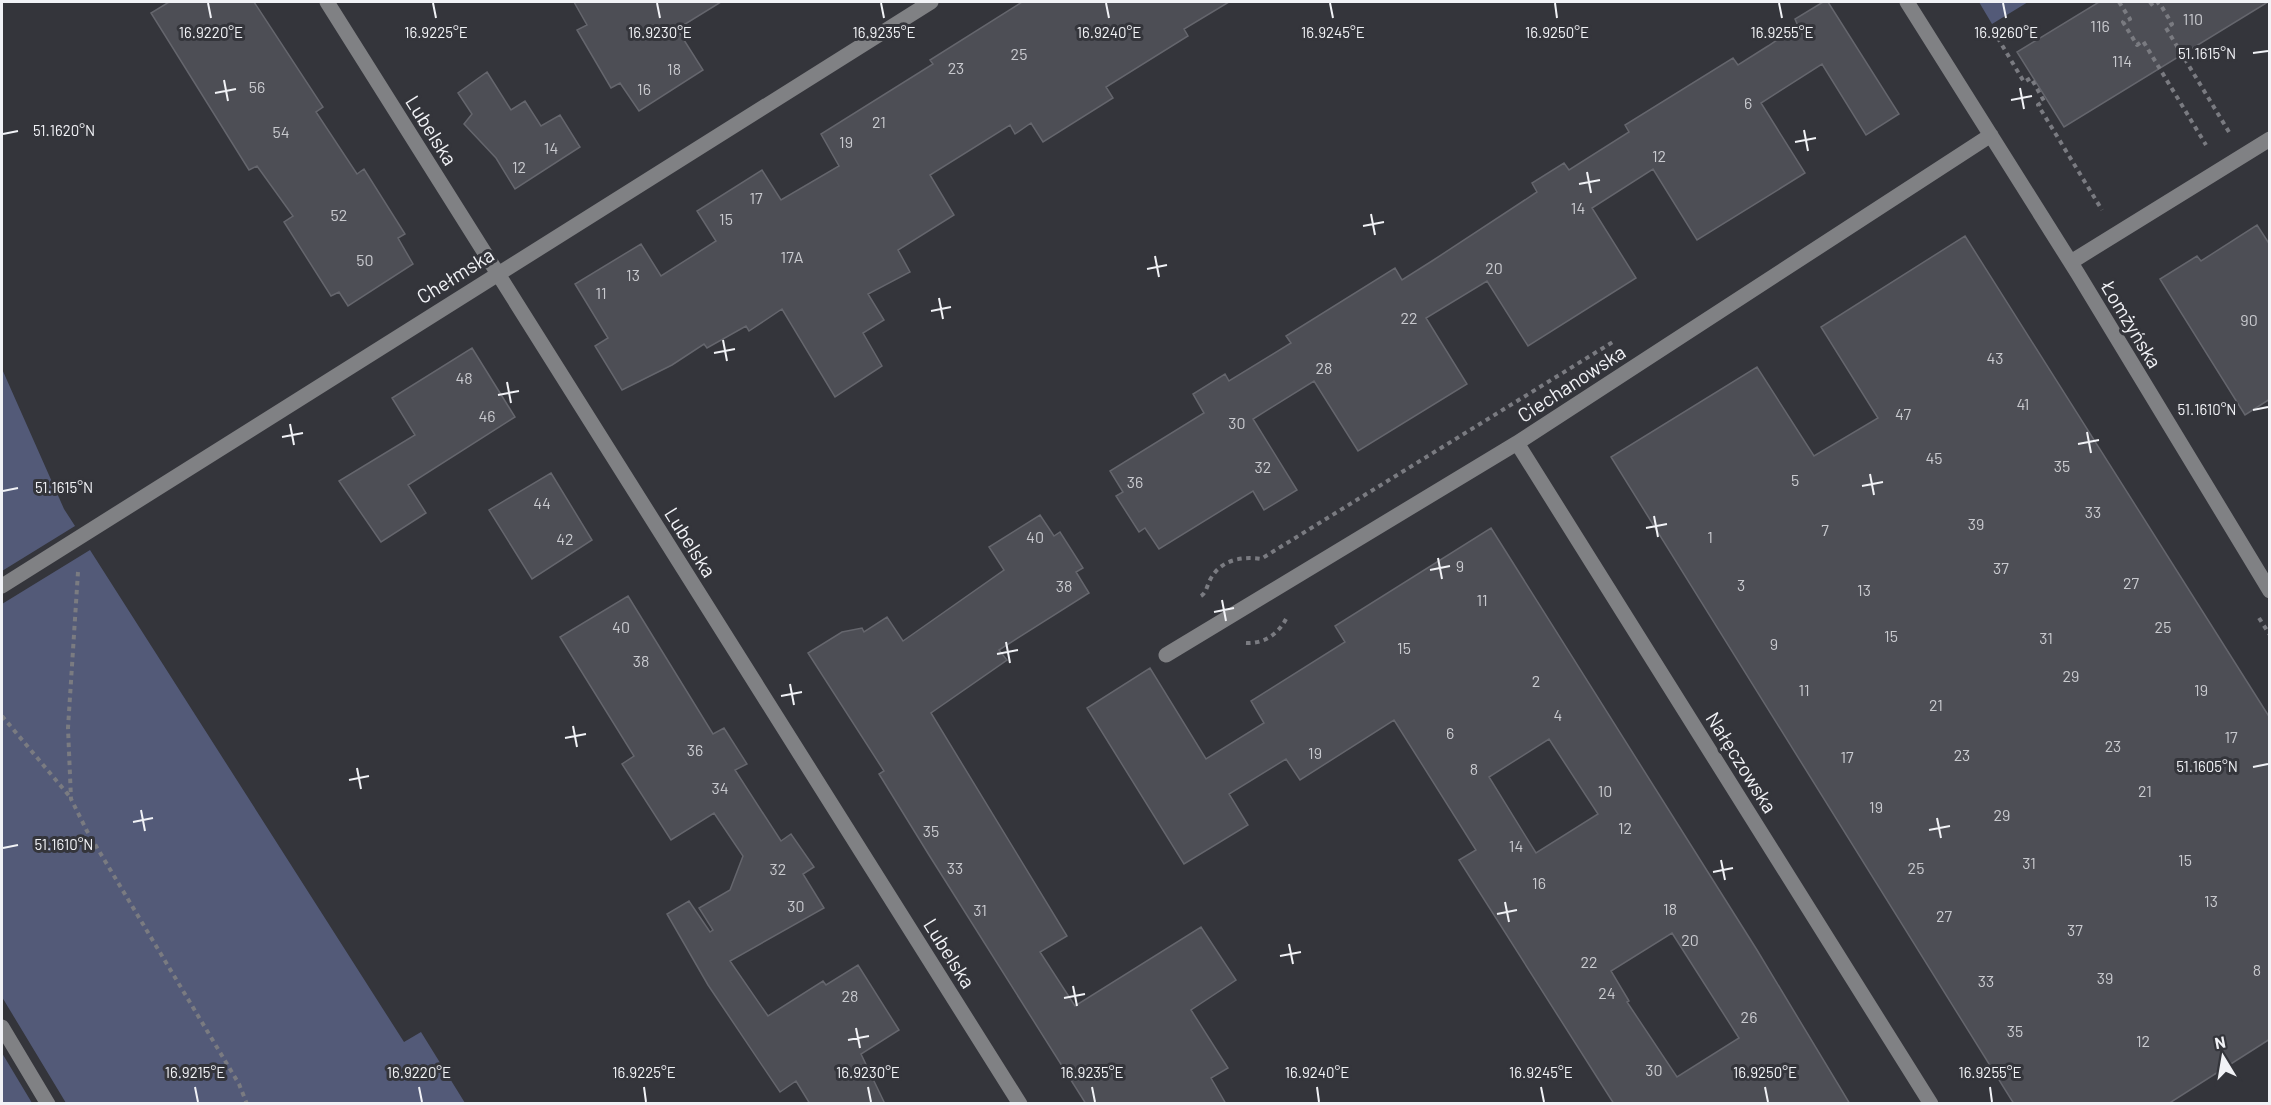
<svg xmlns="http://www.w3.org/2000/svg" width="2271" height="1105" viewBox="0 0 2271 1105" font-family="Barlow,sans-serif">
  <rect width="100%" height="100%" fill="#34353b"/>
  <!-- green -->
  <path fill="#535a78" d="M 1979,2 L 2028,2 L 1992,24 Z
    M 2,369 L 64,509 L 75,526 L 2,571 Z
    M 90,550 L 404,1042 L 421,1032 L 465,1103 L 66,1103 L 2,997 L 2,604 Z
    M 2,1053 L 32,1103 L 2,1103 Z"/>
  <!-- building -->
  <path fill="#4d4e55" stroke="#65666d" stroke-width="1.5" fill-rule="evenodd" d="M 169,2 L 254,2 L 323,107 L 316,112 L 357,174 L 364,169 L 405,234 L 398,238 L 413,264 L 348,306 L 339,292 L 331,296 L 284,222 L 293,216 L 257,166 L 249,170 L 151,13 Z
    M 574,2 L 721,2 L 677,29 L 703,70 L 639,111 L 620,83 L 611,88 L 577,30 L 587,25 Z
    M 1022,2 L 1229,2 L 1184,29 L 1188,36 L 1106,87 L 1113,98 L 1043,142 L 1031,123 L 1015,134 L 1010,125 L 930,175 L 954,215 L 898,250 L 910,272 L 868,294 L 884,320 L 863,333 L 882,366 L 835,397 L 782,309 L 749,331 L 746,326 L 707,348 L 704,344 L 672,365 L 622,390 L 595,346 L 608,338 L 575,284 L 641,244 L 661,276 L 716,241 L 697,211 L 762,170 L 781,200 L 839,166 L 821,134 L 933,64 L 930,60 Z
    M 1823,2 L 1828,2 L 1899,114 L 1866,135 L 1822,64 L 1761,103 L 1805,173 L 1697,240 L 1653,169 L 1592,208 L 1636,278 L 1528,346 L 1487,281 L 1426,318 L 1467,384 L 1358,451 L 1314,381 L 1253,419 L 1297,490 L 1264,510 L 1253,491 L 1159,549 L 1145,528 L 1139,532 L 1116,496 L 1123,492 L 1110,471 L 1204,413 L 1193,394 L 1225,374 L 1229,381 L 1291,343 L 1286,336 L 1395,268 L 1402,280 L 1432,261 L 1537,192 L 1532,183 L 1564,163 L 1569,170 L 1629,132 L 1625,125 L 1733,58 L 1738,65 L 1768,46 L 1798,26 L 1795,19 Z
    M 2099,2 L 2268,2 L 2064,127 L 2017,52 Z
    M 487,72 L 511,110 L 525,101 L 541,126 L 560,115 L 580,147 L 515,189 L 496,158 L 464,124 L 472,114 L 458,93 Z
    M 2257,225 L 2270,245 L 2270,399 L 2245,415 L 2160,279 L 2197,256 L 2201,261 Z
    M 1965,236 L 2270,718 L 2270,1039 L 2168,1104 L 2014,1104 L 1611,457 L 1757,367 L 1814,456 L 1878,418 L 1821,327 Z
    M 472,348 L 515,417 L 408,485 L 426,513 L 381,542 L 339,481 L 415,435 L 392,398 Z
    M 551,473 L 592,540 L 532,579 L 489,510 Z
    M 1040,515 L 1054,536 L 1060,532 L 1083,568 L 1076,572 L 1089,593 L 999,650 L 1007,660 L 931,713 L 1067,936 L 1040,952 L 1075,1006 L 1201,927 L 1236,980 L 1191,1010 L 1228,1068 L 1211,1078 L 1226,1104 L 1086,1104 L 929,855 L 879,774 L 884,771 L 808,653 L 842,632 L 862,628 L 864,632 L 887,617 L 903,641 L 1004,570 L 989,547 Z
    M 1491,528 L 1757,950 L 1850,1104 L 1614,1104 L 1459,860 L 1476,850 L 1394,720 L 1300,780 L 1286,759 L 1229,794 L 1248,825 L 1184,864 L 1087,708 L 1150,668 L 1206,759 L 1264,723 L 1251,701 L 1345,642 L 1335,626 ZM 1549,739 L 1598,814 L 1536,853 L 1489,777 ZM 1672,933 L 1739,1038 L 1677,1077 L 1627,1002 L 1629,1001 L 1611,971 Z
    M 628,596 L 713,734 L 724,728 L 747,764 L 735,770 L 781,841 L 791,834 L 814,867 L 803,874 L 824,908 L 730,961 L 768,1016 L 823,981 L 826,985 L 858,965 L 899,1030 L 861,1054 L 885,1104 L 810,1104 L 796,1081 L 780,1092 L 708,985 L 667,914 L 689,901 L 710,932 L 713,930 L 699,908 L 730,890 L 743,856 L 714,813 L 671,840 L 622,764 L 634,756 L 560,637 Z"/>
  <g fill="none" stroke-linecap="round" stroke-linejoin="round">
    <!-- path -->
    <path stroke="#7a7b81" stroke-width="4" stroke-dasharray="4.5 4.5" stroke-linecap="butt" d="M 2119,2 L 2130,19 L 2123,22 L 2137,45 L 2143,41 L 2206,145
      M 2150,2 L 2153,6 L 2159,2 L 2172,24 L 2166,28 L 2229,132
      M 1993,30 L 2024,82 L 2031,78 L 2044,101 L 2038,105 L 2102,210
      M 78,572 L 68,728 L 71,799 L 87,831 L 239,1084 L 247,1104
      M 1201,596 C 1206,593 1207,586 1210,580 C 1220,560 1241,556 1261,559 L 1616,340
      M 2259,618 L 2270,635
      M 1246,643 C 1264,644 1278,634 1286,619
      M 2,716 L 71,798"/>
    <!-- minor -->
    <path stroke="#808184" stroke-width="15" d="M 327,2 L 1020,1104
      M 1907,2 L 2078,274 L 2270,591
      M 2071,262 L 2270,139
      M 1517,443 L 1931,1104
      M 2,586 L 931,2
      M 1166,655 L 1517,443 L 1991,135
      M 2,1027 L 48,1104"/>
  </g>
  <!-- ticks -->
  <path fill="none" stroke="#f1f2f6" stroke-width="2" d="M 208,3 L 211,18M 433,3 L 436,18M 657,3 L 660,18M 881,3 L 884,18M 1106,3 L 1109,18M 1330,3 L 1333,18M 1555,3 L 1557,18M 1779,3 L 1782,18M 2003,3 L 2006,18M 2253,53 L 2268,51M 224,80 L 228,101M 2020,88 L 2024,109M 215,93 L 236,89M 2011,100 L 2032,96M 1804,130 L 1808,151M 3,134 L 18,131M 1795,142 L 1816,138M 1587,172 L 1591,193M 1579,184 L 1600,180M 1371,214 L 1375,235M 1363,226 L 1384,222M 1155,256 L 1159,277M 1147,269 L 1167,265M 939,298 L 943,319M 931,311 L 951,307M 723,340 L 727,361M 714,353 L 735,349M 507,382 L 511,403M 498,395 L 519,391M 2253,410 L 2268,407M 290,424 L 294,445M 2087,432 L 2091,453M 282,437 L 303,433M 2078,444 L 2099,440M 1870,474 L 1874,495M 1862,486 L 1883,482M 3,491 L 18,488M 1654,516 L 1658,537M 1646,528 L 1667,524M 1438,558 L 1442,579M 1430,570 L 1450,566M 1222,600 L 1226,621M 1214,612 L 1234,608M 1006,642 L 1010,663M 997,654 L 1018,650M 790,684 L 794,705M 781,696 L 802,692M 573,726 L 577,747M 565,738 L 586,734M 2253,767 L 2268,764M 357,768 L 361,789M 349,780 L 369,776M 141,810 L 145,831M 1937,818 L 1941,838M 133,822 L 153,818M 1929,830 L 1950,826M 3,848 L 18,845M 1721,860 L 1725,880M 1713,872 L 1733,868M 1505,902 L 1509,922M 1497,914 L 1517,910M 1289,944 L 1293,964M 1280,956 L 1301,952M 1073,986 L 1077,1006M 1064,998 L 1085,994M 856,1028 L 860,1048M 848,1040 L 869,1036M 195,1087 L 198,1102M 419,1087 L 422,1102M 644,1087 L 646,1102M 868,1087 L 871,1102M 1092,1087 L 1095,1102M 1317,1087 L 1319,1102M 1541,1087 L 1544,1102M 1765,1087 L 1768,1102M 1990,1087 L 1992,1102"/>
  <g text-anchor="middle" dominant-baseline="central" stroke-width="6" stroke-linejoin="round" paint-order="stroke">
    <!-- number labels -->
    <g font-size="16" fill="#c8c9ce">
      <text x="2193" y="18">110</text>
      <text x="2100" y="25">116</text>
      <text x="1019" y="53">25</text>
      <text x="2122" y="60">114</text>
      <text x="956" y="67">23</text>
      <text x="674" y="68">18</text>
      <text x="257" y="86">56</text>
      <text x="644" y="88">16</text>
      <text x="1748" y="102">6</text>
      <text x="879" y="121">21</text>
      <text x="281" y="131">54</text>
      <text x="846" y="141">19</text>
      <text x="551" y="147">14</text>
      <text x="1659" y="155">12</text>
      <text x="519" y="166">12</text>
      <text x="756" y="197">17</text>
      <text x="1578" y="207">14</text>
      <text x="339" y="214">52</text>
      <text x="726" y="218">15</text>
      <text x="792" y="256">17A</text>
      <text x="365" y="259">50</text>
      <text x="1494" y="267">20</text>
      <text x="633" y="274">13</text>
      <text x="601" y="292">11</text>
      <text x="1409" y="317">22</text>
      <text x="2249" y="319">90</text>
      <text x="1995" y="357">43</text>
      <text x="1324" y="367">28</text>
      <text x="464" y="377">48</text>
      <text x="2023" y="403">41</text>
      <text x="1903" y="413">47</text>
      <text x="487" y="415">46</text>
      <text x="1237" y="422">30</text>
      <text x="1934" y="457">45</text>
      <text x="2062" y="465">35</text>
      <text x="1263" y="466">32</text>
      <text x="1795" y="479">5</text>
      <text x="1135" y="481">36</text>
      <text x="542" y="502">44</text>
      <text x="2093" y="511">33</text>
      <text x="1976" y="523">39</text>
      <text x="1825" y="529">7</text>
      <text x="1035" y="536">40</text>
      <text x="1710" y="536">1</text>
      <text x="565" y="538">42</text>
      <text x="1460" y="565">9</text>
      <text x="2001" y="567">37</text>
      <text x="2131" y="582">27</text>
      <text x="1741" y="584">3</text>
      <text x="1064" y="585">38</text>
      <text x="1864" y="589">13</text>
      <text x="1482" y="599">11</text>
      <text x="621" y="626">40</text>
      <text x="2163" y="626">25</text>
      <text x="1891" y="635">15</text>
      <text x="2046" y="637">31</text>
      <text x="1774" y="643">9</text>
      <text x="1404" y="647">15</text>
      <text x="641" y="660">38</text>
      <text x="2071" y="675">29</text>
      <text x="1536" y="680">2</text>
      <text x="1804" y="689">11</text>
      <text x="2201" y="689">19</text>
      <text x="1936" y="704">21</text>
      <text x="1558" y="714">4</text>
      <text x="1450" y="732">6</text>
      <text x="2231" y="736">17</text>
      <text x="2113" y="745">23</text>
      <text x="695" y="749">36</text>
      <text x="1315" y="752">19</text>
      <text x="1962" y="754">23</text>
      <text x="1847" y="756">17</text>
      <text x="1474" y="768">8</text>
      <text x="720" y="787">34</text>
      <text x="1605" y="790">10</text>
      <text x="2145" y="790">21</text>
      <text x="1876" y="806">19</text>
      <text x="2002" y="814">29</text>
      <text x="1625" y="827">12</text>
      <text x="931" y="830">35</text>
      <text x="1516" y="845">14</text>
      <text x="2185" y="859">15</text>
      <text x="2029" y="862">31</text>
      <text x="955" y="867">33</text>
      <text x="1916" y="867">25</text>
      <text x="778" y="868">32</text>
      <text x="1539" y="882">16</text>
      <text x="2211" y="900">13</text>
      <text x="796" y="905">30</text>
      <text x="1670" y="908">18</text>
      <text x="980" y="909">31</text>
      <text x="1944" y="915">27</text>
      <text x="2075" y="929">37</text>
      <text x="1690" y="939">20</text>
      <text x="1589" y="961">22</text>
      <text x="2257" y="969">8</text>
      <text x="2105" y="977">39</text>
      <text x="1986" y="980">33</text>
      <text x="1607" y="992">24</text>
      <text x="850" y="995">28</text>
      <text x="1749" y="1016">26</text>
      <text x="2015" y="1030">35</text>
      <text x="2143" y="1040">12</text>
      <text x="1654" y="1069">30</text>
    </g>
    <!-- street labels -->
    <g font-size="20" fill="#f1f2f6" stroke="#34353b">
      <text transform="translate(432 130) rotate(58)">Lubelska</text>
      <text transform="translate(455 275) rotate(-32)">Chełmska</text>
      <text transform="translate(2132 324) rotate(59)">Łomżyńska</text>
      <text transform="translate(1571 383) rotate(-33)">Ciechanowska</text>
      <text transform="translate(691 542) rotate(58)">Lubelska</text>
      <text transform="translate(1742 762) rotate(58)">Nałęczowska</text>
      <text transform="translate(950 953) rotate(58)">Lubelska</text>
    </g>
  </g>
  <g font-size="15" text-anchor="middle" fill="#f1f2f6" stroke="#34353b" stroke-width="6" stroke-linejoin="round" paint-order="stroke">
    <text x="211" y="38">16.9220°E</text>
    <text x="436" y="38">16.9225°E</text>
    <text x="660" y="38">16.9230°E</text>
    <text x="884" y="38">16.9235°E</text>
    <text x="1109" y="38">16.9240°E</text>
    <text x="1333" y="38">16.9245°E</text>
    <text x="1557" y="38">16.9250°E</text>
    <text x="1782" y="38">16.9255°E</text>
    <text x="2006" y="38">16.9260°E</text>
    <text x="2207" y="59">51.1615°N</text>
    <text x="64" y="136">51.1620°N</text>
    <text x="2207" y="415">51.1610°N</text>
    <text x="64" y="493">51.1615°N</text>
    <text x="2207" y="772">51.1605°N</text>
    <text x="64" y="850">51.1610°N</text>
    <text x="195" y="1078">16.9215°E</text>
    <text x="419" y="1078">16.9220°E</text>
    <text x="644" y="1078">16.9225°E</text>
    <text x="868" y="1078">16.9230°E</text>
    <text x="1092" y="1078">16.9235°E</text>
    <text x="1317" y="1078">16.9240°E</text>
    <text x="1541" y="1078">16.9245°E</text>
    <text x="1765" y="1078">16.9250°E</text>
    <text x="1990" y="1078">16.9255°E</text>
  </g>
  <!-- border -->
  <rect width="2271" height="1105" fill="none" stroke="#f1f2f6" stroke-width="6"/>
  <!-- north arrow -->
  <g transform="translate(2223 1057) rotate(349)" stroke="#34353b" stroke-width="4.5" paint-order="stroke">
  <path d="M0-4.5L10 22L0 15L-10 22Z" fill="#f1f2f6"/>
  <text y="-9" font-size="16" font-weight="bold" text-anchor="middle" fill="#f1f2f6">N</text>
  </g>
</svg>
